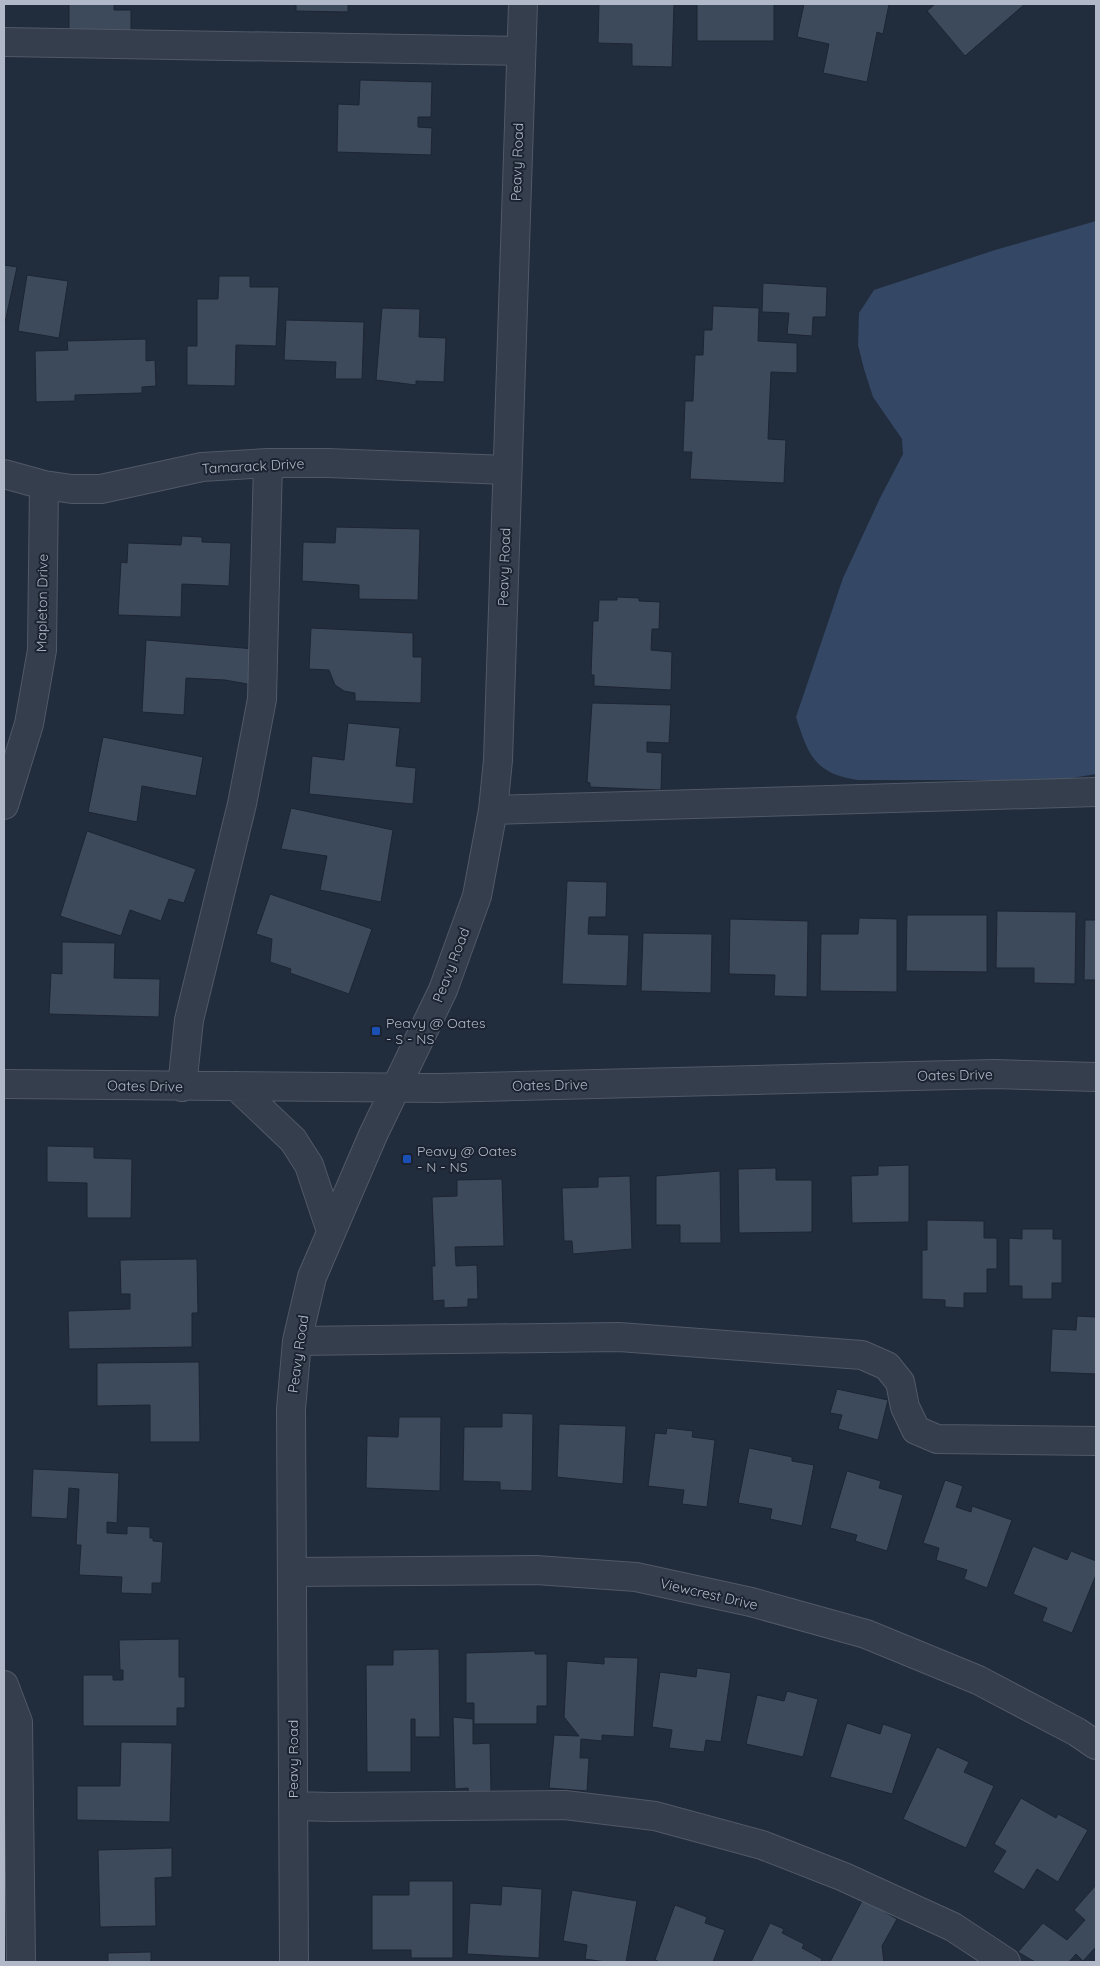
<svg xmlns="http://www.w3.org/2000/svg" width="1100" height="1966" viewBox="0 0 1100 1966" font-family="Quicksand,sans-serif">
  <rect width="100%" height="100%" fill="#212c3c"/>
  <!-- water -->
  <path fill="#344764" d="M 1096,221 L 1096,774 L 1060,780 L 858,780 C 815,774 808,755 796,717 L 843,578 L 880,498 L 903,454 L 902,439 L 873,397 L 864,369 L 858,345 L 859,313 L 874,290 L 995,250 Z"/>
  <!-- building -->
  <path fill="#3d4a5b" stroke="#1d2533" d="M 69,4 L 114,4 L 114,10 L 131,10 L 131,32 L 69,30 Z
    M 296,4 L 348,4 L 348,12 L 296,11 Z
    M 599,4 L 674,4 L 672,67 L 632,66 L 632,44 L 598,43 Z
    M 697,4 L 774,4 L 774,41 L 697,41 Z
    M 804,4 L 889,4 L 883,34 L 877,32 L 867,82 L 823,73 L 829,44 L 797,37 Z
    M 935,4 L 1025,4 L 965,56 L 927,11 Z
    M 360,80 L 432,82 L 431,117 L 418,117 L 418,127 L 432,128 L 431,155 L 337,152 L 338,104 L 359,105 Z
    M 4,265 L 17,267 L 4,327 Z
    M 27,275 L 68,281 L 59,338 L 18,331 Z
    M 219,276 L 250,276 L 250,287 L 279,287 L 276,346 L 236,345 L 235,386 L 187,385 L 187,346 L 197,346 L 197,299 L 218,299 Z
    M 763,283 L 827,287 L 826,317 L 813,317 L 812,336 L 787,334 L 789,313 L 762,312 Z
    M 713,306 L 759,308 L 758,341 L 797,343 L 797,373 L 771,372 L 768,439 L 786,440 L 784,483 L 690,479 L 692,452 L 683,452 L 685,401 L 693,401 L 695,355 L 703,355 L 704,330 L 712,330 Z
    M 382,308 L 420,309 L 419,337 L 446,338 L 444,382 L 416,381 L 416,385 L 376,380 Z
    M 286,320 L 364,322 L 362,379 L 335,379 L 336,362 L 284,360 Z
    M 146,339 L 146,361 L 155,360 L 156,386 L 142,387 L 142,393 L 75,395 L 75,401 L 36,402 L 35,351 L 68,350 L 67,341 Z
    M 336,527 L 420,529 L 418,600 L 359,599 L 359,585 L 302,581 L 303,542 L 335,543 Z
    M 182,536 L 202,537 L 202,542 L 231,543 L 229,586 L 182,584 L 181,617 L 118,615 L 121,562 L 127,563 L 128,543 L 181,545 Z
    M 617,597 L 639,598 L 639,601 L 660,602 L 659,629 L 652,629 L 651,650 L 672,652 L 671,690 L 594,686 L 594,675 L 591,675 L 593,621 L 598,621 L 599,600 L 617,600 Z
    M 311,628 L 413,633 L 413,657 L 422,657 L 421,703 L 355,701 L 355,693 L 344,691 L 335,685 L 329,670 L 309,669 Z
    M 146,640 L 255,649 L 253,685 L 225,680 L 186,678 L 184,715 L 142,712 Z
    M 592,703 L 671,705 L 669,743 L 647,742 L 647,752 L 662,753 L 661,790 L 590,787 L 590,783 L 587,782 Z
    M 348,723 L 400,728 L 396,766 L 416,768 L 413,804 L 309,794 L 312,756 L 344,760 Z
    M 103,737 L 203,757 L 196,796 L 142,786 L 137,822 L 88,812 Z
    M 291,808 L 393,830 L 381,902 L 320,890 L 327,856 L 281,849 Z
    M 87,831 L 196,869 L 184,903 L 169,899 L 161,921 L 130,910 L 121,936 L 60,916 Z
    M 567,881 L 607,882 L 606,917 L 589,917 L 588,934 L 629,935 L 627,986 L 562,984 Z
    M 270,894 L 372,929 L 349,994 L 290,973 L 291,969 L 270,962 L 272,939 L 256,934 Z
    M 997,911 L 1076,912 L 1075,984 L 1034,983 L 1034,968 L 996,968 Z
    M 907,915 L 987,915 L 987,972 L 906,971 Z
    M 859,918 L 897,919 L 897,992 L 820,991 L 821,934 L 858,934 Z
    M 730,919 L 808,921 L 807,997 L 774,996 L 775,975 L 729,974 Z
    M 1085,920 L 1096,920 L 1096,980 L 1084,980 Z
    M 643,933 L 712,934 L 711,993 L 641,991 Z
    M 62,942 L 115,943 L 114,978 L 160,979 L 159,1017 L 49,1014 L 51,973 L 62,974 Z
    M 47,1146 L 94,1147 L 94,1158 L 132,1159 L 131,1218 L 87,1218 L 87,1183 L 47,1182 Z
    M 909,1165 L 909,1222 L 852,1223 L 851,1176 L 878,1175 L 878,1166 Z
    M 776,1168 L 776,1180 L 812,1180 L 812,1232 L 739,1233 L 738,1169 Z
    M 720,1171 L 721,1243 L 680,1243 L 680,1225 L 656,1225 L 656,1176 Z
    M 630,1176 L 632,1249 L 573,1254 L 572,1241 L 564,1241 L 562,1188 L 598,1187 L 598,1177 Z
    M 502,1179 L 504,1246 L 455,1247 L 456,1266 L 477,1265 L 478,1299 L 468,1299 L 468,1307 L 444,1308 L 444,1300 L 433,1301 L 432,1266 L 435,1266 L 432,1197 L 457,1196 L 457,1180 Z
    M 927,1220 L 984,1221 L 984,1238 L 997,1238 L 997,1269 L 987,1269 L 987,1293 L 964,1293 L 964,1308 L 945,1307 L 945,1300 L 922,1299 L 922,1250 L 927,1250 Z
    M 1022,1229 L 1053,1229 L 1053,1239 L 1062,1239 L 1062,1283 L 1052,1283 L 1052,1299 L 1022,1299 L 1022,1286 L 1009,1286 L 1009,1238 L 1022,1239 Z
    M 197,1259 L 198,1313 L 192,1313 L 192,1347 L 69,1349 L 68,1311 L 130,1309 L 130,1294 L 121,1294 L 120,1260 Z
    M 1077,1316 L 1096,1317 L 1096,1374 L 1050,1372 L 1052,1329 L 1076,1330 Z
    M 199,1362 L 200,1442 L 150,1442 L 150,1405 L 97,1406 L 97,1363 Z
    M 837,1389 L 888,1400 L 878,1440 L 838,1429 L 842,1415 L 830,1413 Z
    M 502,1413 L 533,1414 L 532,1491 L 500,1490 L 500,1482 L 463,1481 L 464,1427 L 502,1427 Z
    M 399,1417 L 441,1417 L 440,1491 L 366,1488 L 367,1436 L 398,1437 Z
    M 559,1424 L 626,1426 L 623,1484 L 557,1477 Z
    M 667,1428 L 693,1431 L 692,1437 L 715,1440 L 707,1507 L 682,1504 L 684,1490 L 648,1486 L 655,1433 L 666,1434 Z
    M 749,1448 L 792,1457 L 792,1461 L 814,1465 L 802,1526 L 770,1519 L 772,1509 L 738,1503 Z
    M 33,1469 L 119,1473 L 117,1523 L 107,1522 L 107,1533 L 127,1534 L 127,1526 L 150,1527 L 150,1538 L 153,1538 L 153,1541 L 163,1542 L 161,1583 L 152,1583 L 152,1594 L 121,1593 L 122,1577 L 79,1575 L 81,1545 L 76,1545 L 79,1489 L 69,1488 L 67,1519 L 31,1517 Z
    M 847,1471 L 881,1481 L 879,1488 L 903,1495 L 887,1551 L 855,1541 L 857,1535 L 830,1528 Z
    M 945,1480 L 963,1486 L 956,1507 L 971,1512 L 972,1506 L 1012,1520 L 987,1588 L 964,1579 L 967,1570 L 936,1560 L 939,1548 L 923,1543 Z
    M 1033,1546 L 1067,1560 L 1071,1551 L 1096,1561 L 1096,1575 L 1072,1633 L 1042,1621 L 1047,1608 L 1013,1594 Z
    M 179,1639 L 179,1677 L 185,1677 L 185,1708 L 177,1708 L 177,1726 L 83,1726 L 83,1675 L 113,1675 L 113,1680 L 123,1680 L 123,1670 L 120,1670 L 119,1640 Z
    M 439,1649 L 440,1737 L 415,1737 L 415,1719 L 411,1719 L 411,1772 L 367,1772 L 366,1665 L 393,1665 L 393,1650 Z
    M 535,1651 L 535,1654 L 547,1654 L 547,1706 L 537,1706 L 537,1724 L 474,1724 L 474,1703 L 466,1703 L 466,1653 Z
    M 604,1657 L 638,1658 L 634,1737 L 602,1735 L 602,1741 L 581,1739 L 580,1758 L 589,1758 L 587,1791 L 549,1788 L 554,1735 L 579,1736 L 564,1717 L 567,1661 L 604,1664 Z
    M 697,1668 L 731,1673 L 721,1742 L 706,1740 L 704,1752 L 669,1748 L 672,1730 L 652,1727 L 660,1672 L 696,1677 Z
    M 787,1691 L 818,1699 L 803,1757 L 746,1744 L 757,1695 L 784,1701 Z
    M 453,1717 L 473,1719 L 473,1744 L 490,1743 L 491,1790 L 487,1794 L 469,1794 L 468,1788 L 455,1789 Z
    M 847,1723 L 880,1734 L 883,1724 L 912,1734 L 892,1794 L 830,1777 Z
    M 121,1742 L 172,1743 L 170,1822 L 77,1820 L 77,1786 L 120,1786 Z
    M 937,1747 L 969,1762 L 964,1772 L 994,1786 L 966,1848 L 903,1819 Z
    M 1021,1798 L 1056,1818 L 1058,1814 L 1088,1830 L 1058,1882 L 1037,1869 L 1024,1890 L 993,1872 L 1006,1851 L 994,1844 Z
    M 172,1848 L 172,1877 L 155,1878 L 156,1926 L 100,1927 L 98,1850 Z
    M 409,1881 L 453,1881 L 453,1958 L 411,1958 L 411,1950 L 372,1950 L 372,1895 L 409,1895 Z
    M 1096,1885 L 1096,1947 L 1083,1961 L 1076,1954 L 1069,1962 L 1035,1962 L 1018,1952 L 1043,1923 L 1067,1940 L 1085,1920 L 1074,1910 Z
    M 502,1886 L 542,1889 L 539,1958 L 467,1954 L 470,1903 L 501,1905 Z
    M 572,1890 L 637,1901 L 626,1962 L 606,1962 L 585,1959 L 587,1945 L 563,1941 Z
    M 863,1899 L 897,1919 L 882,1946 L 884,1962 L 830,1962 Z
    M 675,1905 L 707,1917 L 705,1923 L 725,1930 L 713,1962 L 660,1962 L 655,1960 Z
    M 770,1923 L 784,1929 L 782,1933 L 804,1944 L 802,1948 L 822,1959 L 821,1962 L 751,1962 Z
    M 151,1952 L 151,1962 L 108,1962 L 108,1953 Z"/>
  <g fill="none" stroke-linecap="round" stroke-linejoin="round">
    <!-- minor casing -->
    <g stroke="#515967" stroke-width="30">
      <path id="minor" d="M 4,42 L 521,51
        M 4,474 L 44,485 L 72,489 L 101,489 L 202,467 L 268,463 L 328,463 L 507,470
        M 4,805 L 29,724 L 42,650 L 44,485
        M 493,810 L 1096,792
        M 4,1084 C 149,1086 295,1086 440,1088 L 994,1074 L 1096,1077
        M 236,1086 L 293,1140 L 309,1165 L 331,1231
        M 182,1087 L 189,1020 L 242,804 L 262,699 L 268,463
        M 297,1341 L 619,1337 L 862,1355 L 887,1366 L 900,1382 L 905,1407 L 916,1430 L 937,1439 L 1096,1441
        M 293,1572 L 536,1570 L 636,1577 L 751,1602 L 866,1634 L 978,1680 L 1077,1732 L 1096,1745
        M 4,1685 L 18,1722 L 21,1962
        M 293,1806 L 332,1807 L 565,1805 L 655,1816 L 762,1845 L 844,1877 L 953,1927 L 1006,1962
        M 294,1962 L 291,1409 L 297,1341 L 312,1277 L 373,1135 L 443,990 L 477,896 L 493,810 L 498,760 L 523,4"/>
    </g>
    <!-- minor -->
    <use href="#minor" stroke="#353e4c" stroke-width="28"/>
  </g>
  <!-- markers -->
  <g fill="#1a4fb4" stroke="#1b2331" stroke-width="2">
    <rect x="371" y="1026" width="10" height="10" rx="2.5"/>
    <rect x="402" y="1154" width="10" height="10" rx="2.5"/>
  </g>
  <g text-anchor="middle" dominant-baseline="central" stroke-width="4" stroke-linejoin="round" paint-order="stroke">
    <!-- street labels -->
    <g font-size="14" fill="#b1b9c8" stroke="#1b2331">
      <text transform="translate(517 162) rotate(-88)">Peavy Road</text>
      <text transform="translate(253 466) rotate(-3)">Tamarack Drive</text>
      <text transform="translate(504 567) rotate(-88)">Peavy Road</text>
      <text transform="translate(42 603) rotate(-89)">Mapleton Drive</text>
      <text transform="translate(451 965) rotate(-69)">Peavy Road</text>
      <text transform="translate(955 1075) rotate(-1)">Oates Drive</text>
      <text transform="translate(550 1085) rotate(-1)">Oates Drive</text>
      <text transform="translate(145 1086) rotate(1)">Oates Drive</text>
      <text transform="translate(298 1354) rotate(-82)">Peavy Road</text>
      <text transform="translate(709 1594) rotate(13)">Viewcrest Drive</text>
      <text transform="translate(293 1759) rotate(-90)">Peavy Road</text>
    </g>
    <!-- poi labels -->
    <g font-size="14" fill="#b1b9c8" stroke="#1b2331" text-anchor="start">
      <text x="386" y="1023">Peavy @ Oates<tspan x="386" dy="16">- S - NS</tspan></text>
      <text x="417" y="1151">Peavy @ Oates<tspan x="417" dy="16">- N - NS</tspan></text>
    </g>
  </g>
  <!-- border -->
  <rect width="1100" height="1966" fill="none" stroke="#b1b9c8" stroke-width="10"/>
</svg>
